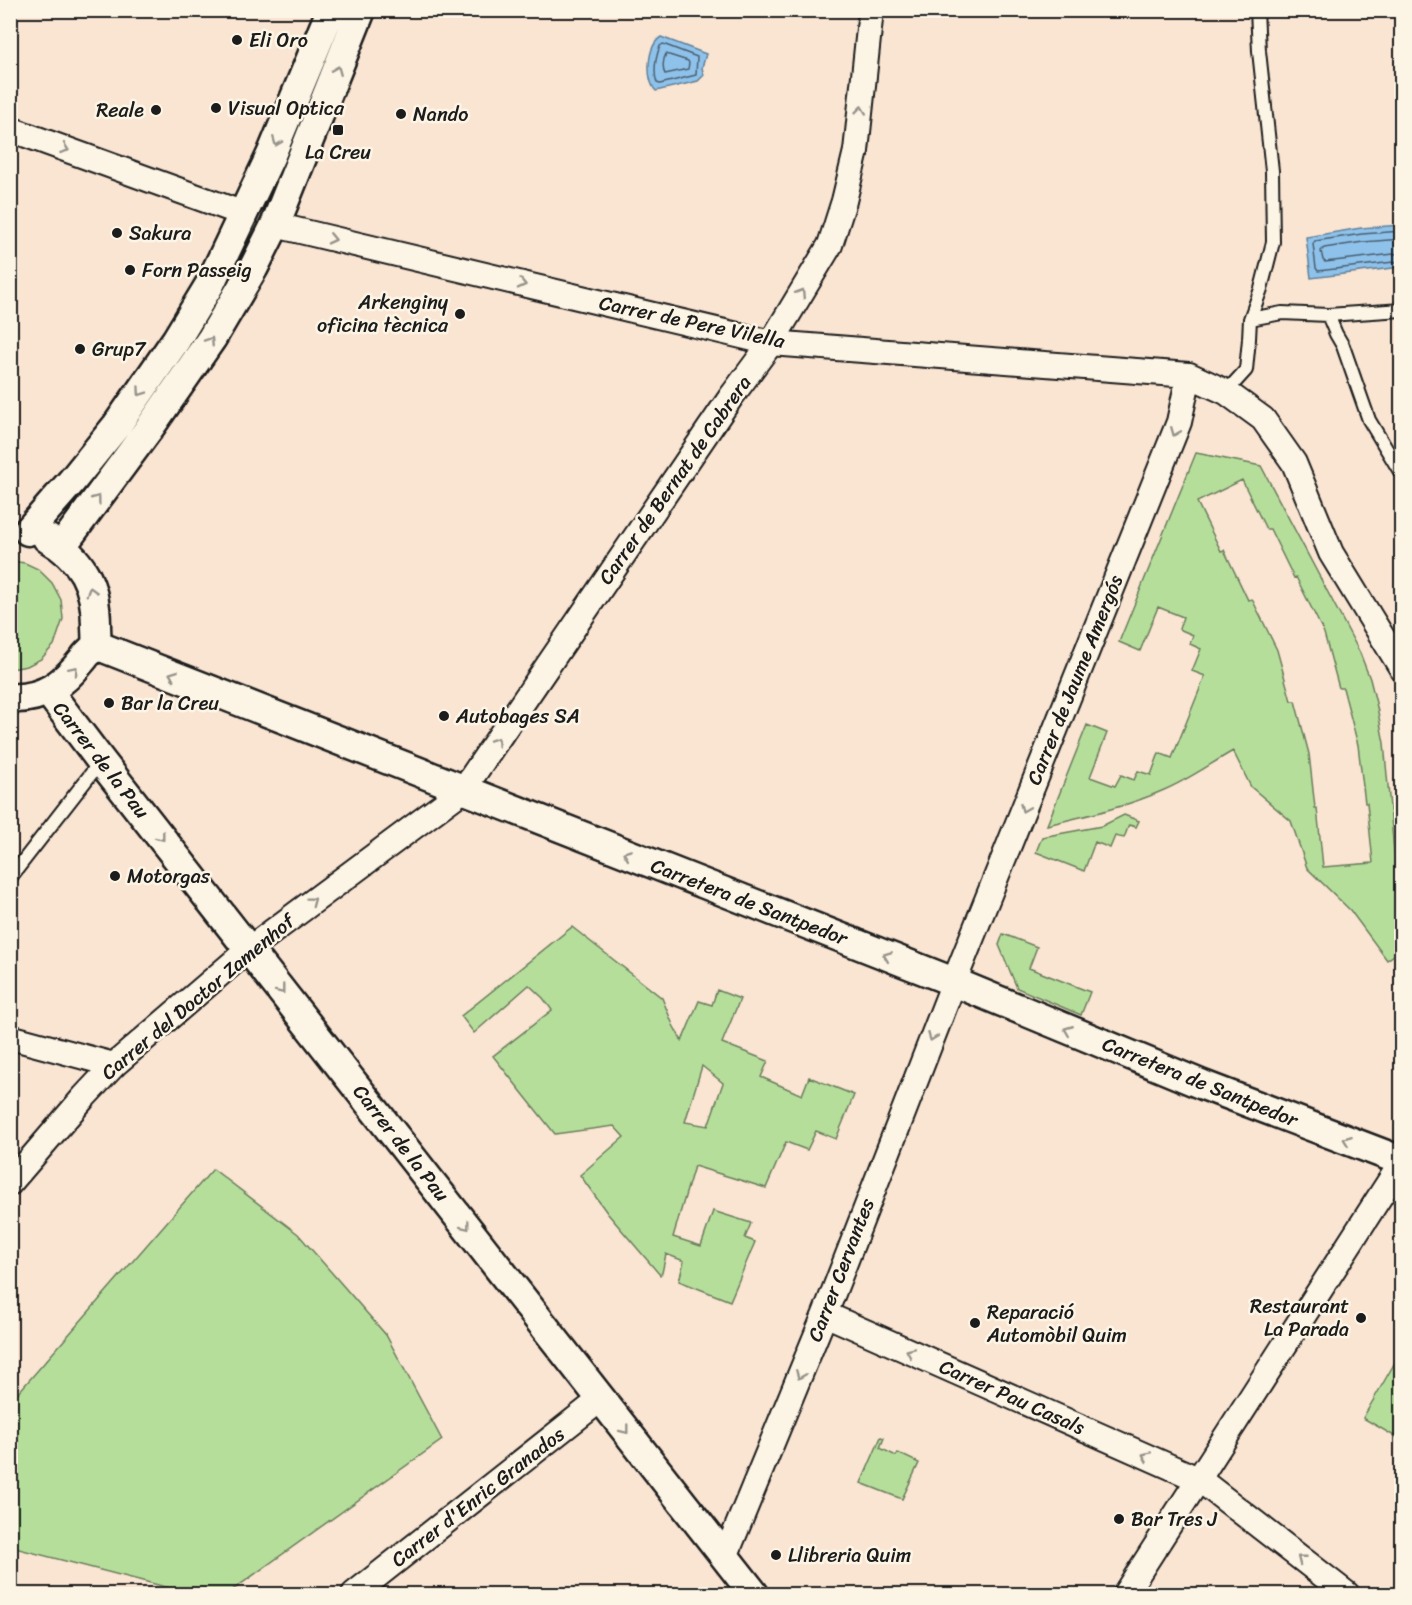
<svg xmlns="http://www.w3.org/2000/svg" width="1412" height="1605" viewBox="0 0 1412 1605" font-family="Sriracha,sans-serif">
  <rect width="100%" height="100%" fill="#fae4d2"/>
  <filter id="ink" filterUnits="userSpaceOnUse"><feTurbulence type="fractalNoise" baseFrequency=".0167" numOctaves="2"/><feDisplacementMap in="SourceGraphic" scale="12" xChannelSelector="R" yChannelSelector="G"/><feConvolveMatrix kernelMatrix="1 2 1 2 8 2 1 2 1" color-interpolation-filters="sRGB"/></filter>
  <g filter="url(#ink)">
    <!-- green -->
    <path fill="#b6de9b" stroke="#697d5c" stroke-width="1.5" fill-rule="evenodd" d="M 1196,453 L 1261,466 L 1360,653 L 1370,679 L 1377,707 L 1384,743 L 1401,927 L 1401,950 L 1387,960 L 1350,910 L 1307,868 L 1291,821 L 1251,787 L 1233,751 C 1210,764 1188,780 1164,790 C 1126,807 1086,816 1047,825 L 1087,725 L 1107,733 L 1090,777 L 1115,786 L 1121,775 L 1134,780 L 1138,771 L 1151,775 L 1159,753 L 1172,758 L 1205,676 L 1192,671 L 1201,649 L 1190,644 L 1193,635 L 1179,629 L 1183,617 L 1158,607 L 1140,651 L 1119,642 ZM 1242,480 L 1266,529 L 1270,529 L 1294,578 L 1296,577 L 1324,633 L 1339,688 L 1343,688 L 1358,745 L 1365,803 L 1367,803 L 1373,863 L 1323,867 L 1317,808 L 1315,808 L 1309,754 L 1295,701 L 1291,701 L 1277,650 L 1252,599 L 1248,600 L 1224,550 L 1221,551 L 1197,502 Z
      M 11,561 L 25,563 L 38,569 L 52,583 L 61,600 L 63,619 L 54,645 L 41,659 L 27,666 L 11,669 Z
      M 1124,815 L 1139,821 L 1136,827 L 1129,825 L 1124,838 L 1115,836 L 1110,848 L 1095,842 L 1084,871 L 1036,852 L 1042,837 L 1102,826 Z
      M 572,927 L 662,998 L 673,1025 L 682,1041 L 699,1001 L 712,1005 L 717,990 L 740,999 L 722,1043 L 768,1061 L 761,1077 L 802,1095 L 809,1077 L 854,1095 L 836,1139 L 816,1131 L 807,1150 L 786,1142 L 766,1188 L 694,1166 L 673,1237 L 701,1246 L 713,1211 L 751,1223 L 745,1238 L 755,1242 L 730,1301 L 679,1281 L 684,1261 L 666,1254 L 662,1273 L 660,1275 L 608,1214 L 580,1175 L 624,1137 L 614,1126 L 555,1134 L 493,1056 L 552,1010 L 543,998 L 529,985 L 474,1033 L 461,1016 ZM 702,1066 L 723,1083 L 708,1126 L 685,1122 Z
      M 1003,934 L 1037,947 L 1029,968 L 1090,992 L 1081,1015 L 1017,988 L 999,945 Z
      M 213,1169 L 298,1234 L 386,1335 L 442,1440 L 227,1594 L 193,1594 L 11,1547 L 11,1401 Z
      M 1397,1359 L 1401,1362 L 1401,1440 L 1363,1418 Z
      M 881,1437 L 884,1438 L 880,1448 L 896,1456 L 898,1453 L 919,1463 L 902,1499 L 861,1483 Z"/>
    <!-- water -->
    <path fill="#8ec2eb" stroke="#608098" stroke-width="1.5" d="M 661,37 L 706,54 L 702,68 L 704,75 L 698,81 L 656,91 C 645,80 647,46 661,37 Z
      M 1401,225 L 1401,267 L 1311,278 L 1306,237 L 1361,228 Z"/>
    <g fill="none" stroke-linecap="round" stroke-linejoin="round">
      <!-- shore -->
      <path stroke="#4a5e6f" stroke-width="1.5" d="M 663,44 L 697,57 L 696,75 L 660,84 L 657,83 C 653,72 656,57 660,46 Z
        M 666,54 L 688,61 L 689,63 L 688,69 L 665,74 C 662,69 663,59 666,54 Z
        M 1402,231 L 1362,234 L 1315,241 L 1313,244 L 1316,268 L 1318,271 L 1402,261
        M 1402,239 L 1363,242 L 1324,248 L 1321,251 L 1323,260 L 1325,262 L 1402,253"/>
      <!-- service casing -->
      <g stroke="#1c1c1c" stroke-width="16">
        <path id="service" d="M 1328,315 L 1336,334 L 1343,346 L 1369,420 L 1402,475
          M 1250,319 L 1282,313 L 1328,315 L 1402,310
          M 1226,392 L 1246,370 L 1249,339 L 1250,319 L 1261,289 L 1273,242 L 1272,171 L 1259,51 L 1257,10
          M 10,878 L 101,761"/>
      </g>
      <!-- minor casing -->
      <g stroke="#1c1c1c" stroke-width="28">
        <path id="minor" d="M 10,129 L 244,214
          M 275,225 L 771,343 L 1189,375 L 1226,392 L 1263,419 L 1294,463 L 1331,553 L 1402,669
          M 10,1037 L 114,1065
          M 10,1183 L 84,1097 L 114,1065 L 249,949 L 463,790 L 731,397 L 771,343 L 830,245 L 844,201 L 856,151 L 871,10
          M 825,1314 L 1200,1480 L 1347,1594
          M 725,1557 L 825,1314 L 954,982 L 1179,422 L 1189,375
          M 354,1594 L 601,1399
          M 1125,1594 L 1402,1162"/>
      </g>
      <!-- tertiary casing -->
      <g stroke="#1c1c1c" stroke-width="33">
        <path id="tertiary" d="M 28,531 L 71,482 L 117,425 L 176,340 L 210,284 L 271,155 L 331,10
          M 62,546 L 148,430 L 212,338 L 254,267 L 275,225 L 361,10
          M 96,645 L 954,982 L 1203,1085 L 1402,1161
          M 48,691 L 101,761 L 754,1594
          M 10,698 C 44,700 64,683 84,658 C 87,653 94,649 96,644 C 97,639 96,631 96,625 C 96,585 82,558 47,538"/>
      </g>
      <!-- service -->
      <use href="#service" stroke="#fcf5e5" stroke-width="12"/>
      <!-- minor -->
      <use href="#minor" stroke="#fcf5e5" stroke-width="24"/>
      <!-- tertiary -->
      <use href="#tertiary" stroke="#fcf5e5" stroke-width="28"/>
    </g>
    <!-- one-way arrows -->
    <defs><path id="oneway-chevron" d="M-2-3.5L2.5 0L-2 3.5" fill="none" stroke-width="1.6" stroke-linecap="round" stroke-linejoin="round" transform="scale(1.5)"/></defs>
    <g stroke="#97938b">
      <use href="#oneway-chevron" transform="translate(337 70) rotate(-68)"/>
      <use href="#oneway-chevron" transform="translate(861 110) rotate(-84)"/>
      <use href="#oneway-chevron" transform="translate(277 142) rotate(112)"/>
      <use href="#oneway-chevron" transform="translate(65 149) rotate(20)"/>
      <use href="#oneway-chevron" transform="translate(332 239) rotate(13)"/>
      <use href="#oneway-chevron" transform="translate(522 284) rotate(13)"/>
      <use href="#oneway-chevron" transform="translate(801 293) rotate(-58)"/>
      <use href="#oneway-chevron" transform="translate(210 341) rotate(-57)"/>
      <use href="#oneway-chevron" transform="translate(141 392) rotate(125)"/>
      <use href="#oneway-chevron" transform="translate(1175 432) rotate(112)"/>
      <use href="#oneway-chevron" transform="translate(97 499) rotate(-53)"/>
      <use href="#oneway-chevron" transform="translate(91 591) rotate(-106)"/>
      <use href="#oneway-chevron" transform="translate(74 670) rotate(-49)"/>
      <use href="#oneway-chevron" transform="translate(173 675) rotate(-159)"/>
      <use href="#oneway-chevron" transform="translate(496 741) rotate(-56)"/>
      <use href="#oneway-chevron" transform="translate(1024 808) rotate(112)"/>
      <use href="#oneway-chevron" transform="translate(161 837) rotate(52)"/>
      <use href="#oneway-chevron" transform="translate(627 854) rotate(-159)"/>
      <use href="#oneway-chevron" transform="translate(312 901) rotate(-37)"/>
      <use href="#oneway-chevron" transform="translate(887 956) rotate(-159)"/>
      <use href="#oneway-chevron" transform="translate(281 990) rotate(52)"/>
      <use href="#oneway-chevron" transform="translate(1068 1030) rotate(-158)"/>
      <use href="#oneway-chevron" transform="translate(932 1037) rotate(111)"/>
      <use href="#oneway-chevron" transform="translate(1347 1140) rotate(-159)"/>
      <use href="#oneway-chevron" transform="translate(466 1226) rotate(52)"/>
      <use href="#oneway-chevron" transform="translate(910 1352) rotate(-156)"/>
      <use href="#oneway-chevron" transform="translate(800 1375) rotate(112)"/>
      <use href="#oneway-chevron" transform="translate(625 1430) rotate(52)"/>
      <use href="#oneway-chevron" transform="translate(1146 1456) rotate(-156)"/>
      <use href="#oneway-chevron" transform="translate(1301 1559) rotate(-142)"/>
    </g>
  </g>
  <!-- markers -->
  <g fill="#1c1c1c" stroke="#fcf5e5" stroke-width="2">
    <circle cx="237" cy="40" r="6"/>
    <circle cx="216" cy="108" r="6"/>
    <circle cx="156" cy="110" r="6"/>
    <circle cx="401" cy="114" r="6"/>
    <rect x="332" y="124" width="12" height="12" rx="3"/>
    <circle cx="117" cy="233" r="6"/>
    <circle cx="130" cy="270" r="6"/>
    <circle cx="460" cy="314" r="6"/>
    <circle cx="80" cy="349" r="6"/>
    <circle cx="109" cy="703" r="6"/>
    <circle cx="444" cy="716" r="6"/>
    <circle cx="115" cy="876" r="6"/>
    <circle cx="1361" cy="1318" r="6"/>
    <circle cx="975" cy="1323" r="6"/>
    <circle cx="1119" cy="1519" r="6"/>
    <circle cx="776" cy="1555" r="6"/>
  </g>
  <g text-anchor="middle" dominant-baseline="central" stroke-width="5" stroke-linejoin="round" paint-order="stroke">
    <!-- poi labels -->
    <g font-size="20" fill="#1c1c1c" stroke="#fcf5e5" text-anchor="start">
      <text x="249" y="40">Eli Oro</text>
      <text x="228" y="108">Visual Optica</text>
      <text x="144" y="110" text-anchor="end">Reale</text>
      <text x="413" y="114">Nando</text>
      <text x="338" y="152" text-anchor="middle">La Creu</text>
      <text x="129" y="233">Sakura</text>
      <text x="142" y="270">Forn Passeig</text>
      <text x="448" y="302" text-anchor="end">Arkenginy<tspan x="448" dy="23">oficina tècnica</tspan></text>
      <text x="92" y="349">Grup7</text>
      <text x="121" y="703">Bar la Creu</text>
      <text x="456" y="716">Autobages SA</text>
      <text x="127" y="876">Motorgas</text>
      <text x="1349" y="1306" text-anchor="end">Restaurant<tspan x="1349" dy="23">La Parada</tspan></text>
      <text x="987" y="1312">Reparació<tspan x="987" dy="23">Automòbil Quim</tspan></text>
      <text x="1131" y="1519">Bar Tres J</text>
      <text x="788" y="1555">Llibreria Quim</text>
    </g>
    <!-- street labels -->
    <g font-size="20" fill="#1c1c1c" stroke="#fcf5e5">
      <text transform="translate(692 322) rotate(12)">Carrer de Pere Vilella</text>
      <text transform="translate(675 480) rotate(-55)">Carrer de Bernat de Cabrera</text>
      <text transform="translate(1075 680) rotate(-68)">Carrer de Jaume Amergós</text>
      <text transform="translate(101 760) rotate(52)">Carrer de la Pau</text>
      <text transform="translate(749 902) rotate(21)">Carretera de Santpedor</text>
      <text transform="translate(198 997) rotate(-40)">Carrer del Doctor Zamenhof</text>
      <text transform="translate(1200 1082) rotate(22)">Carretera de Santpedor</text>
      <text transform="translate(401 1143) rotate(52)">Carrer de la Pau</text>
      <text transform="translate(841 1270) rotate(-69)">Carrer Cervantes</text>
      <text transform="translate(1012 1397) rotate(24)">Carrer Pau Casals</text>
      <text transform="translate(478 1497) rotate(-38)">Carrer d'Enric Granados</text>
    </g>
  </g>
  <!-- margin -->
  <rect width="1412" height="1605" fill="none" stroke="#fcf5e5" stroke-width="36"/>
  <rect x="18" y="18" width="1376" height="1569" fill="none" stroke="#1c1c1c" stroke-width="2" filter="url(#ink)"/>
</svg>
